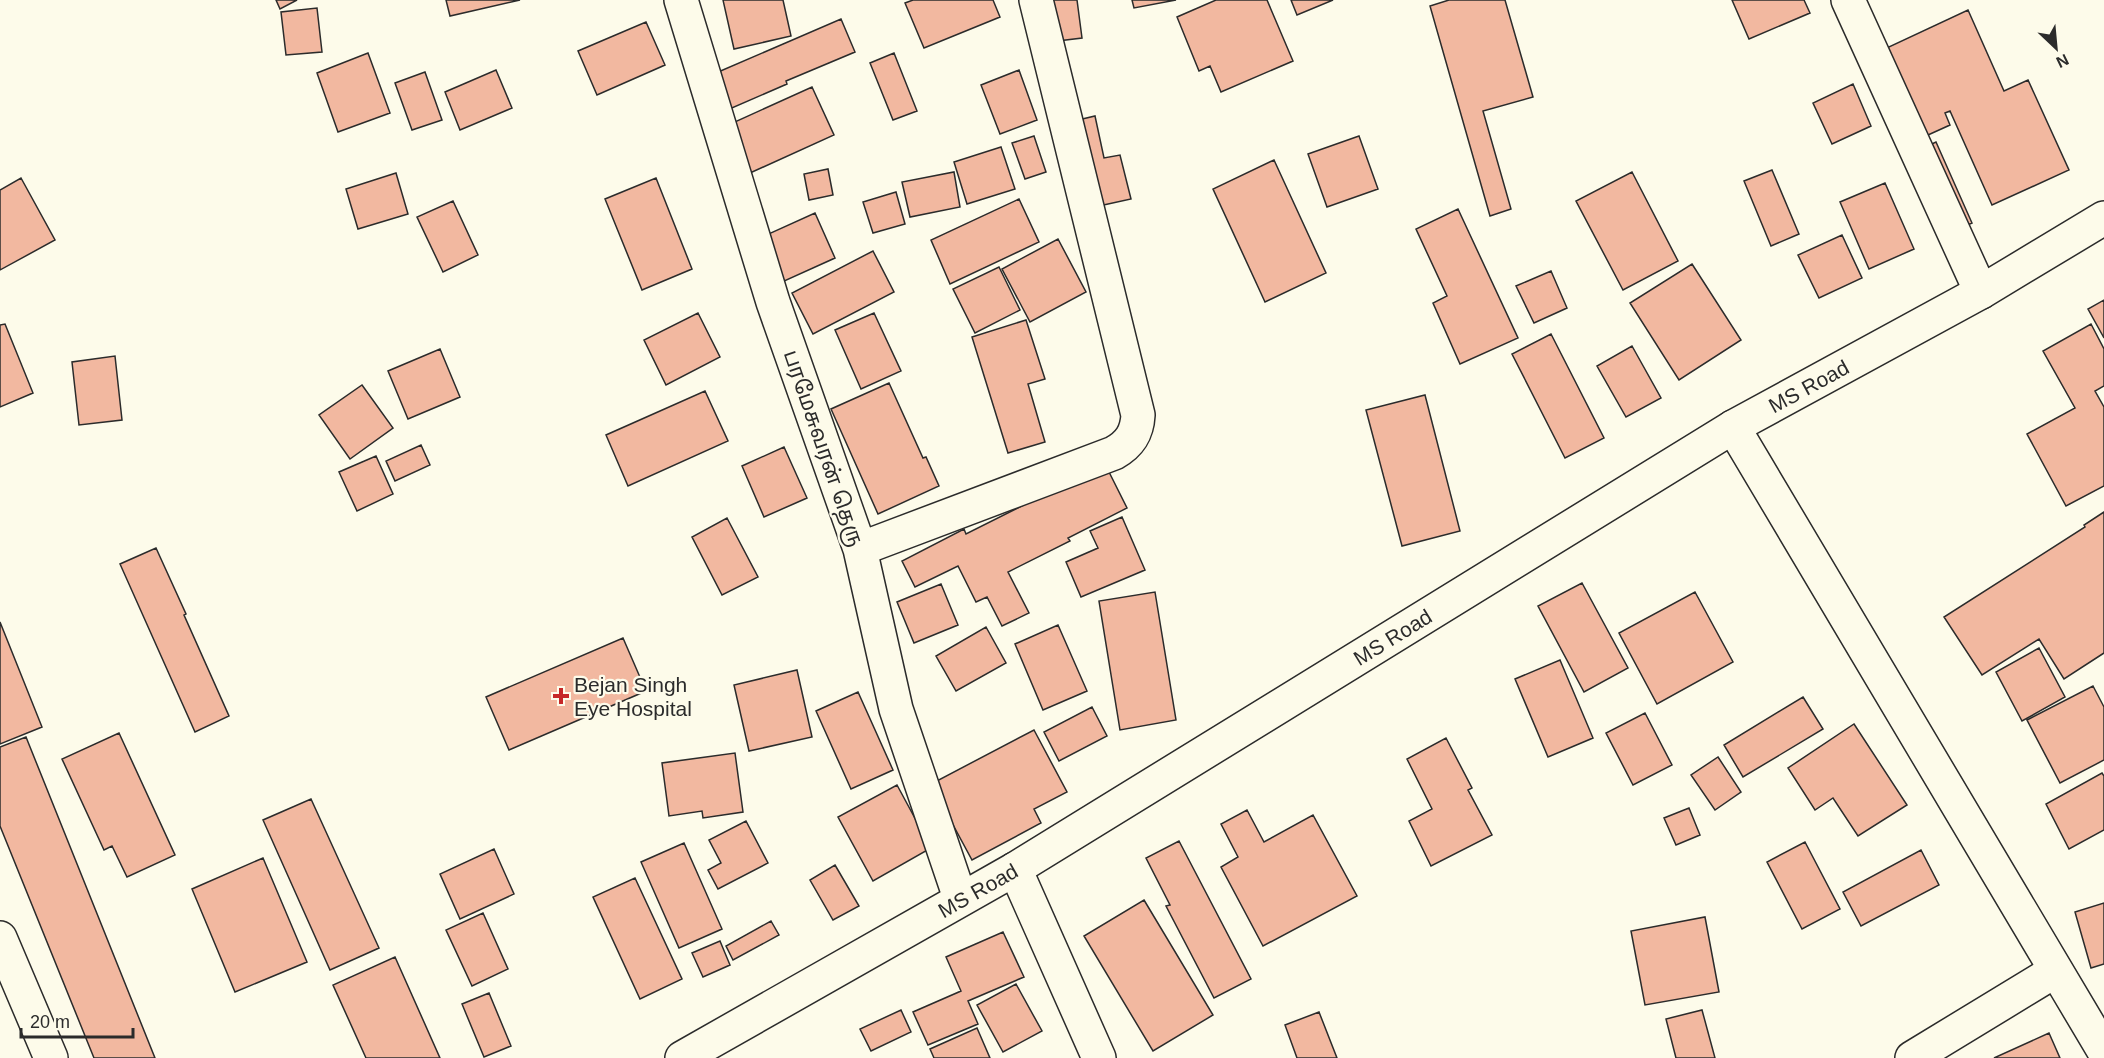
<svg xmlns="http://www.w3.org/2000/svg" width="2104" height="1058" viewBox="0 0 2104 1058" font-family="Arial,'Noto Sans Tamil',sans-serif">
  <rect width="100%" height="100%" fill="#fdfbea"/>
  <!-- building -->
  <path fill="#f2b8a0" stroke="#2b2b2b" stroke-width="1.5" d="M 276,0 L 297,0 L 280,9 Z
    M 446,0 L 520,0 L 450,16 Z
    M 723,0 L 783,0 L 791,36 L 734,49 Z
    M 913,0 L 993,0 L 1000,17 L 924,48 L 905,3 Z
    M 1028,0 L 1077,0 L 1082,38 L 1033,44 Z
    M 1132,0 L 1176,0 L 1134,8 Z
    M 1216,0 L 1267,0 L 1293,61 L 1221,92 L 1210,66 L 1199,71 L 1177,17 Z
    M 1291,0 L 1333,0 L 1297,15 Z
    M 1449,0 L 1505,0 L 1533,97 L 1483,111 L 1511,209 L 1490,216 L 1430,6 Z
    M 1732,0 L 1804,0 L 1810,13 L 1749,39 Z
    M 317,8 L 322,52 L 286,55 L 281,12 Z
    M 1968,10 L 2004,91 L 2028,80 L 2069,170 L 1992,205 L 1950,111 L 1945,113 L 1950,125 L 1917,140 L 1878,52 Z
    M 841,19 L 855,52 L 786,81 L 787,84 L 718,114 L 702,79 Z
    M 646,22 L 665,65 L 597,95 L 578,51 Z
    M 368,53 L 390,113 L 338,132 L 317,73 Z
    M 894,53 L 917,111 L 893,120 L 870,63 Z
    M 496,70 L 512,108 L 460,130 L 445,92 Z
    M 1019,70 L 1037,120 L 1000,134 L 981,85 Z
    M 425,72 L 442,120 L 412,130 L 395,83 Z
    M 1853,84 L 1871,126 L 1832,144 L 1813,103 Z
    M 812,87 L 834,135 L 750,173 L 728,125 Z
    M 1095,116 L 1104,158 L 1120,155 L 1131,199 L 1076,211 L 1057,125 Z
    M 1034,136 L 1046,172 L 1025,179 L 1012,143 Z
    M 1359,136 L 1378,189 L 1327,207 L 1308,154 Z
    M 1936,142 L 1972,223 L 1946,234 L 1910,154 Z
    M 1001,147 L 1015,189 L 967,204 L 954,162 Z
    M 1274,160 L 1326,273 L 1265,302 L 1213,189 Z
    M 828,169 L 833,195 L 809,200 L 804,174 Z
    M 1772,170 L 1799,234 L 1771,246 L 1744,181 Z
    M 954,172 L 960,207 L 910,217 L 902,182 Z
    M 1632,172 L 1678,261 L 1623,290 L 1576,201 Z
    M 396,173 L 408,214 L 358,229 L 346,189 Z
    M 21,178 L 55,240 L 0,270 L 0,190 Z
    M 656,178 L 692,269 L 642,290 L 605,199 Z
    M 1885,183 L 1914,249 L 1869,269 L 1840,202 Z
    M 896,192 L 905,224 L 873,233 L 863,202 Z
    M 1019,199 L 1039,242 L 950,284 L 931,240 Z
    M 453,201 L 478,255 L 443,272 L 417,217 Z
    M 1458,209 L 1518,338 L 1460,364 L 1433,303 L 1447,296 L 1416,229 Z
    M 815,213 L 835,258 L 762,291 L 742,246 Z
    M 1842,235 L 1862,278 L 1819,298 L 1798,255 Z
    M 1058,239 L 1086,292 L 1030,322 L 1002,269 Z
    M 873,251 L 894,292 L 813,334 L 792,293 Z
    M 1692,264 L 1741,340 L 1679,380 L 1630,303 Z
    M 999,267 L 1020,310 L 975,333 L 953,289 Z
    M 1551,271 L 1567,308 L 1534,323 L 1516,286 Z
    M 2104,300 L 2104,338 L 2088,309 Z
    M 698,313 L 720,357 L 666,385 L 644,340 Z
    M 874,313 L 901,371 L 861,389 L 835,330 Z
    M 1026,320 L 1045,379 L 1028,384 L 1045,442 L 1008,453 L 972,337 Z
    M 5,324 L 33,393 L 0,407 L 0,325 Z
    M 2091,324 L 2104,349 L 2104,386 L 2095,391 L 2104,407 L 2104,486 L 2066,506 L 2027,434 L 2075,408 L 2043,351 Z
    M 1551,334 L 1604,438 L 1565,458 L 1512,354 Z
    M 1632,346 L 1661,398 L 1626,417 L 1597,366 Z
    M 440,349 L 460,397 L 408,419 L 388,371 Z
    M 115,356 L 122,420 L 79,425 L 72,362 Z
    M 889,383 L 923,458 L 926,457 L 939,486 L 878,514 L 831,409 Z
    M 362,385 L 393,428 L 350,459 L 319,415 Z
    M 705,391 L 728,441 L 628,486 L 606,435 Z
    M 1425,395 L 1460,531 L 1402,546 L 1366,410 Z
    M 421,445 L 430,465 L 395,481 L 386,461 Z
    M 784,447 L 807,498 L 764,517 L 742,466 Z
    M 376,456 L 393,494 L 357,511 L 339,472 Z
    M 1105,464 L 1127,508 L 1068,538 L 1070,541 L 1008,572 L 1029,613 L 1002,626 L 987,597 L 976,602 L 958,566 L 915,587 L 902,561 L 964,529 L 966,534 Z
    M 2104,512 L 2104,653 L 2064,679 L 2039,639 L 1982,675 L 1944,617 L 2085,527 L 2084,525 Z
    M 1122,517 L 1145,570 L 1081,597 L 1066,562 L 1098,548 L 1090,531 Z
    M 727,518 L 758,577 L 722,595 L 692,537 Z
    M 156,548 L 186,614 L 184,615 L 229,716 L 195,732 L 120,564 Z
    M 1582,583 L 1628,668 L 1584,692 L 1538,606 Z
    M 941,584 L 958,625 L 914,643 L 897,602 Z
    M 1155,592 L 1176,720 L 1120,730 L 1099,601 Z
    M 1695,592 L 1733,662 L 1657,704 L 1619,633 Z
    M 0,622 L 42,727 L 0,744 Z
    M 1058,625 L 1087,691 L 1043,710 L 1015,644 Z
    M 986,627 L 1006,663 L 956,691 L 936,656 Z
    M 623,638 L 646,691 L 509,750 L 486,697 Z
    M 2039,648 L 2065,697 L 2022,721 L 1996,672 Z
    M 1560,660 L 1593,738 L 1548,757 L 1515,679 Z
    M 797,670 L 812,737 L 749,751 L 734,685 Z
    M 2093,686 L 2104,707 L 2104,760 L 2060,783 L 2027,720 Z
    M 858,692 L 893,770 L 851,789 L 816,711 Z
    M 1803,697 L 1823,729 L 1743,777 L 1724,745 Z
    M 1092,707 L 1107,736 L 1059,761 L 1044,732 Z
    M 1645,713 L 1672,765 L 1633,785 L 1606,733 Z
    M 1854,724 L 1907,805 L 1858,836 L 1833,798 L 1815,810 L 1788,768 Z
    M 1034,730 L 1067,792 L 1034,809 L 1041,823 L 972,860 L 931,784 Z
    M 119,733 L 175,855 L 127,877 L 112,846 L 104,850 L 62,759 Z
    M 26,737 L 155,1058 L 94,1058 L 0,826 L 0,747 Z
    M 1446,738 L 1472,788 L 1468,790 L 1492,835 L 1431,866 L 1409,821 L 1432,809 L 1407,759 Z
    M 735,753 L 743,812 L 703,818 L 702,811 L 669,816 L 662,763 Z
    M 1718,757 L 1741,792 L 1715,810 L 1691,775 Z
    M 2102,773 L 2104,776 L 2104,830 L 2069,849 L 2046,804 Z
    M 897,785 L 931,848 L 873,881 L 838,817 Z
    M 311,799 L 379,948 L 330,970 L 263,820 Z
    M 1689,808 L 1700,835 L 1676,845 L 1664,818 Z
    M 1247,810 L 1264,842 L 1313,815 L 1357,896 L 1263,946 L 1221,867 L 1238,857 L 1221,824 Z
    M 746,821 L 768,863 L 718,889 L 708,870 L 721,863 L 709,840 Z
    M 1179,841 L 1251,979 L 1214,998 L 1166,906 L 1170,905 L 1146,858 Z
    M 1805,842 L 1840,909 L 1802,929 L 1767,862 Z
    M 684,843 L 722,929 L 679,948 L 641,862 Z
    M 494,849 L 514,894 L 460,919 L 440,874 Z
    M 1921,850 L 1939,885 L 1861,926 L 1843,892 Z
    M 263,858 L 307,962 L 235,992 L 192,889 Z
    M 835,865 L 859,906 L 833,920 L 810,880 Z
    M 635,878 L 682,979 L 640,999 L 593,897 Z
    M 1144,900 L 1213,1015 L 1153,1051 L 1084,936 Z
    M 2104,903 L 2104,964 L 2091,968 L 2075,912 Z
    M 483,913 L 508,969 L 472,986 L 446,930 Z
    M 1705,917 L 1719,992 L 1645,1005 L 1631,931 Z
    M 771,921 L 779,935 L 733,960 L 726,946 Z
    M 1003,932 L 1024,977 L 968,1001 L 978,1024 L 928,1045 L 913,1012 L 961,991 L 946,957 Z
    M 720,941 L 730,965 L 703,977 L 692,953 Z
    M 395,957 L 440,1058 L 366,1058 L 333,985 Z
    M 1016,984 L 1042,1031 L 1003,1052 L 977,1005 Z
    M 489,993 L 511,1046 L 484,1057 L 462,1004 Z
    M 901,1010 L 911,1032 L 871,1051 L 860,1029 Z
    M 1702,1010 L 1715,1058 L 1676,1058 L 1666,1019 Z
    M 1319,1012 L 1337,1058 L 1297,1058 L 1285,1025 Z
    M 977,1028 L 990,1058 L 934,1058 L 930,1049 Z
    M 2049,1033 L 2060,1058 L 1994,1058 Z"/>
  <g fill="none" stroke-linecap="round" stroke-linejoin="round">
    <!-- minor casing -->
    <g stroke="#2b2b2b" stroke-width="36">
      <path id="minor" d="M 681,0 L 773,302 L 860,549 L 896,709 L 960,898
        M 1848,0 L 1981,292
        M 860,549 L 1114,453 C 1130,444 1137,433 1138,415 L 1036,0
        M 0,938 L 51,1058
        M 1912,1058 L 2055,971"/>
    </g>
    <!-- tertiary casing -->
    <g stroke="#2b2b2b" stroke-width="36">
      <path id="tertiary" d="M 1733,427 L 2104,1051
        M 1015,869 L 1099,1058"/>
    </g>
    <!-- trunk casing -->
    <g stroke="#2b2b2b" stroke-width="36">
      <g id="trunk">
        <path id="s1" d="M 682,1058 L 1015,869 L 1733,427 L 1981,292 L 2104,218"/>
      </g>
    </g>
    <!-- minor -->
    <use href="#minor" stroke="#fdfbea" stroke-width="33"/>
    <!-- tertiary -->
    <use href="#tertiary" stroke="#fdfbea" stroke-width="33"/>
    <!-- trunk -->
    <use href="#trunk" stroke="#fdfbea" stroke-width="33"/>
  </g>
  <!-- markers -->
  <path fill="#c62828" stroke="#fdfbea" stroke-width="2" d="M558 687h6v6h6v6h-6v6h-6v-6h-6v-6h6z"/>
  <g text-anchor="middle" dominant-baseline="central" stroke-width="4.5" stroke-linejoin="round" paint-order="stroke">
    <!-- street labels -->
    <g font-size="21" fill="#2b2b2b" stroke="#fdfbea">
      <text stroke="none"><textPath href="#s1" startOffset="1312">MS Road</textPath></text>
      <text transform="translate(824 448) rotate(71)">பரமேசுவரன் தெரு</text>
      <text stroke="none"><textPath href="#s1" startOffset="826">MS Road</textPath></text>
      <text stroke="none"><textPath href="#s1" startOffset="340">MS Road</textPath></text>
    </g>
    <!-- poi labels -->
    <g font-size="21" fill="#2b2b2b" stroke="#fdfbea" text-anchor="start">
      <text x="574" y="684">Bejan Singh<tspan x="574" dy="24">Eye Hospital</tspan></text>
    </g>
  </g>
  <!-- north arrow -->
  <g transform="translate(2056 48) rotate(154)" stroke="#fdfbea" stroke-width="4.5" paint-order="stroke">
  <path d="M0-4.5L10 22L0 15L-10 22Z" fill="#2b2b2b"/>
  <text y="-9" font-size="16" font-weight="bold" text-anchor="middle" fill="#2b2b2b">N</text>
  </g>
  <!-- scale -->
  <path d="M21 1028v9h112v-9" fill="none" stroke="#2b2b2b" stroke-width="3"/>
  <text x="30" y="1028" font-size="18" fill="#2b2b2b" stroke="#fdfbea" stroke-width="4.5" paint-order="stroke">20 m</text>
</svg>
